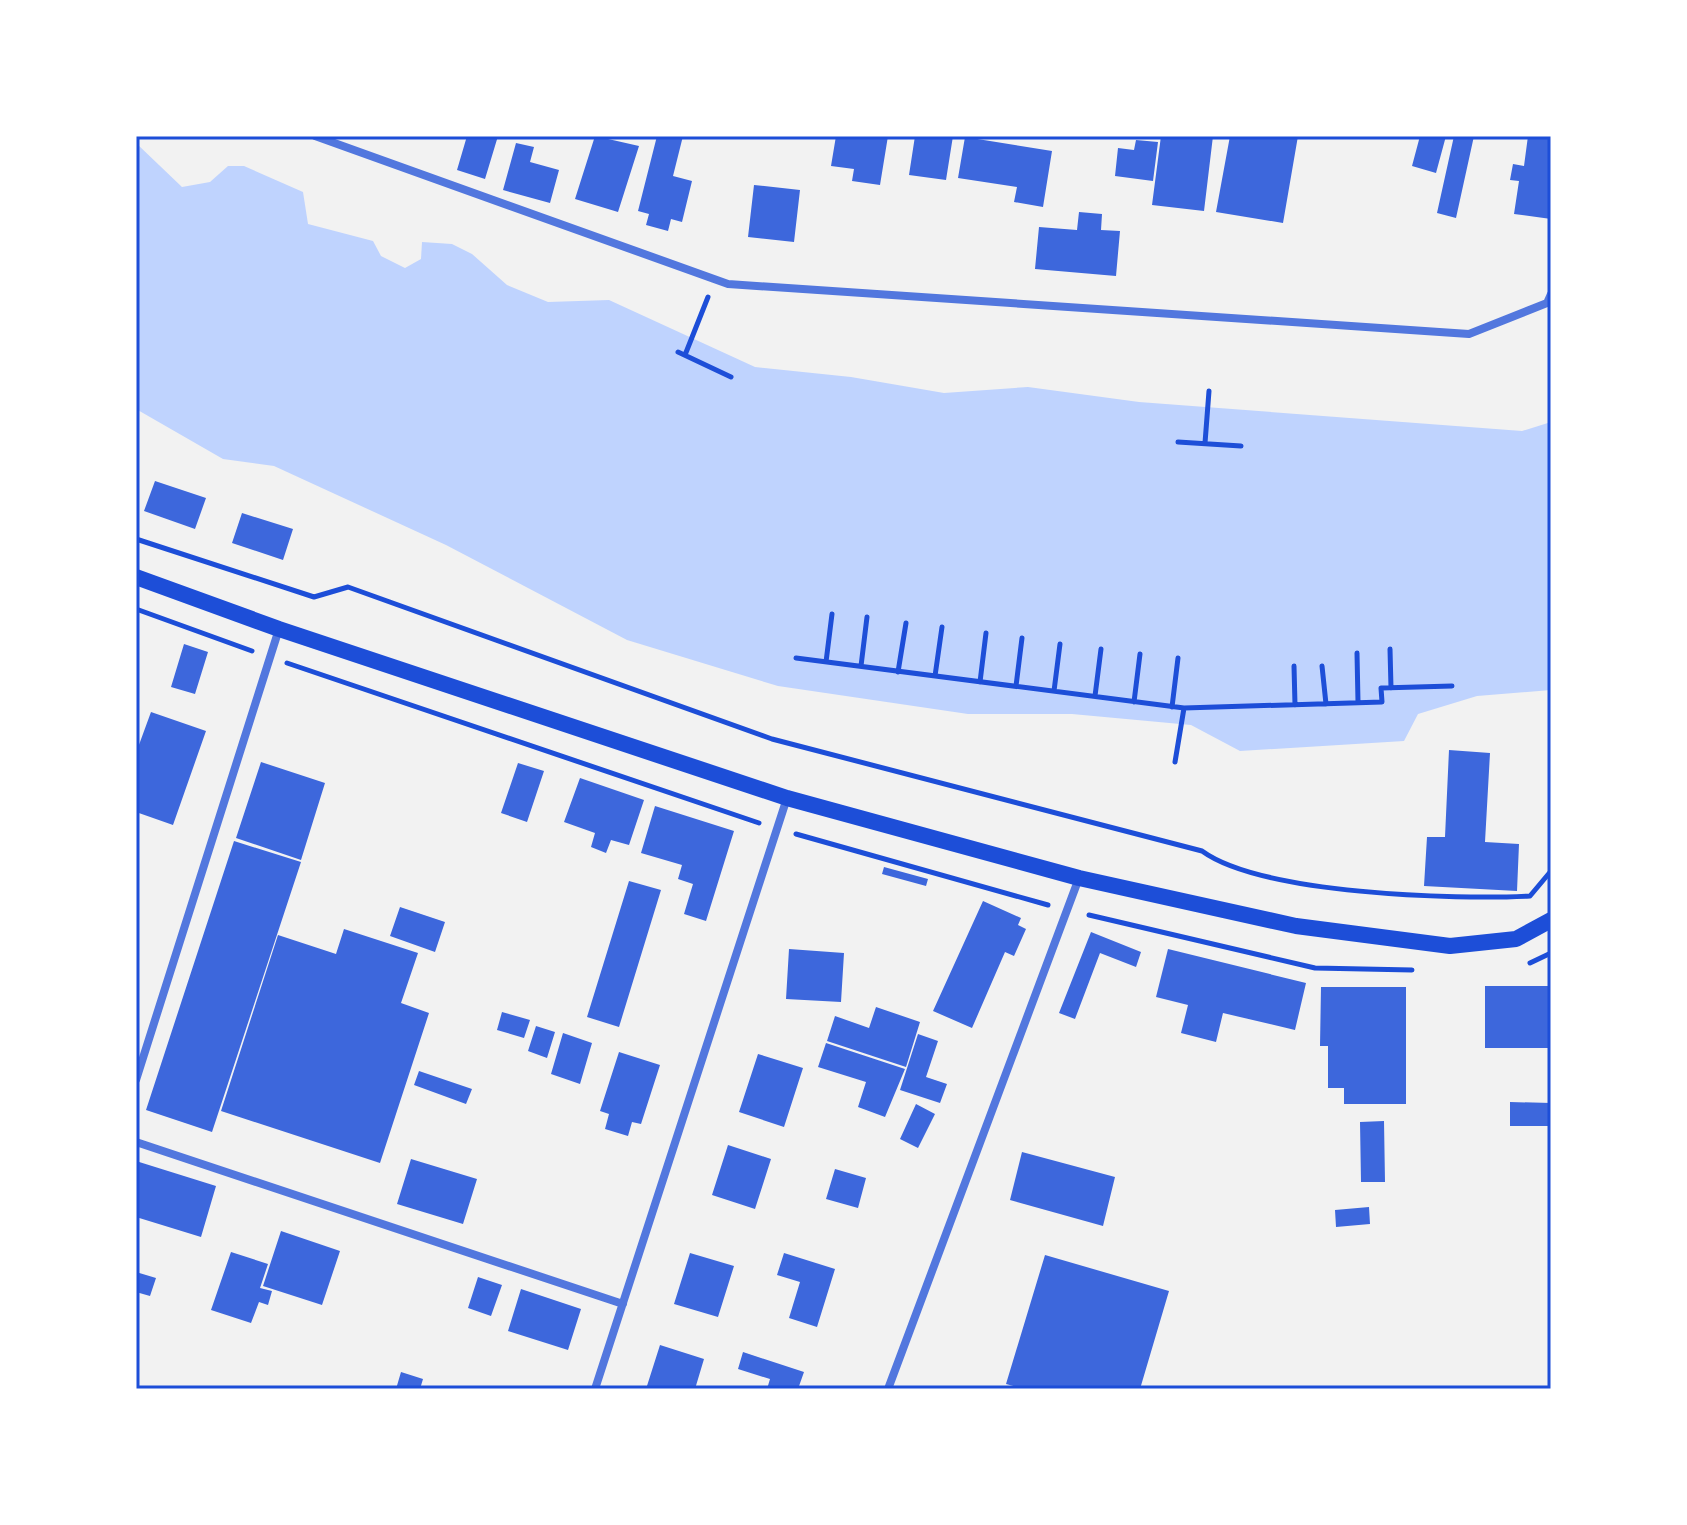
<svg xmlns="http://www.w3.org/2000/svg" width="1687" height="1525" viewBox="0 0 1687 1525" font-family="'Noto Sans',sans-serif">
  <rect width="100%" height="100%" fill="#f2f2f2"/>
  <!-- water -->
  <path fill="#bfd3fe" d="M 136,143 L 182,187 L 210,182 L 228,166 L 244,166 L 303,192 L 308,224 L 373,241 L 381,256 L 405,268 L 421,259 L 422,242 L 452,244 L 472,254 L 507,285 L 548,302 L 609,300 L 755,367 L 851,377 L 944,393 L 1028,387 L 1139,402 L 1522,431 L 1551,422 L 1551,690 L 1477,696 L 1418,714 L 1404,741 L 1240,751 L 1191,725 L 1072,714 L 968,714 L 778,686 L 627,640 L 446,545 L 274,466 L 223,459 L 136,409 Z"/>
  <!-- building -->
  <path fill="#3d67dc" d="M 467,136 L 498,136 L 485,179 L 457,170 Z
    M 595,136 L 639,146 L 618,212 L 575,199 Z
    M 657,136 L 683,136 L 673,176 L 692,181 L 682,222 L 671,219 L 668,231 L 646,225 L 649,214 L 638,211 Z
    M 836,136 L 888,136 L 880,185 L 852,181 L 854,169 L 831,166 Z
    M 915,136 L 953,136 L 946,180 L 909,175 Z
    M 1161,136 L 1213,136 L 1204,211 L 1152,205 Z
    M 1230,136 L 1298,136 L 1283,223 L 1216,212 Z
    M 1420,136 L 1446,136 L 1436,173 L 1412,166 Z
    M 1454,136 L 1474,136 L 1456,218 L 1437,213 Z
    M 1528,136 L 1551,136 L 1551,219 L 1514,214 L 1519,181 L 1510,180 L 1513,164 L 1524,166 Z
    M 965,137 L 1052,151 L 1043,207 L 1014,202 L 1017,187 L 958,178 Z
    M 1136,140 L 1158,142 L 1153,181 L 1115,176 L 1118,148 L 1134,150 Z
    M 516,143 L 534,147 L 530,162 L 559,170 L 550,203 L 503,190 Z
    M 754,185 L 800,190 L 794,242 L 748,237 Z
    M 1079,212 L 1102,214 L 1101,230 L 1120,231 L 1116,276 L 1035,269 L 1039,227 L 1077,230 Z
    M 155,481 L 206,498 L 195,529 L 144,511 Z
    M 242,513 L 293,529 L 283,560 L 232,543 Z
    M 184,644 L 208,652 L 195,694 L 171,687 Z
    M 151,712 L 206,731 L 173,825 L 136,812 L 136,753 Z
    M 1449,750 L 1490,753 L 1485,842 L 1519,844 L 1517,891 L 1424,886 L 1427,837 L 1445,837 Z
    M 261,762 L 325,783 L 301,860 L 236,838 Z
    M 518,763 L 544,771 L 527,822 L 501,813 Z
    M 580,778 L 644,800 L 629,845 L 611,840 L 606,853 L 591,847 L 595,833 L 564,822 Z
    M 655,806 L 734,831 L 706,921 L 684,914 L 693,884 L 678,879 L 682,865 L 641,853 Z
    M 234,841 L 301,862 L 212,1132 L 146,1110 Z
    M 884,867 L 928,879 L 926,886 L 882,874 Z
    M 629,881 L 661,890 L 619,1027 L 587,1017 Z
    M 983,901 L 1021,918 L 1018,925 L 1026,929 L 1014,956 L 1005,952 L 972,1028 L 933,1011 Z
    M 400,907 L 445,922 L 435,952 L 390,936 Z
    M 344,929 L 418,953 L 401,1003 L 429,1013 L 380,1163 L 221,1111 L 278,935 L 336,954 Z
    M 1091,932 L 1141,952 L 1136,967 L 1100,953 L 1075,1019 L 1059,1013 Z
    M 789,949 L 844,953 L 841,1002 L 786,999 Z
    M 1168,949 L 1306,983 L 1295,1030 L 1223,1013 L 1216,1042 L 1181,1033 L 1188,1005 L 1156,997 Z
    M 1485,986 L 1551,986 L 1551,1048 L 1485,1048 Z
    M 1321,987 L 1406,987 L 1406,1104 L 1344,1104 L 1344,1088 L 1328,1088 L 1328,1046 L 1320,1046 Z
    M 876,1007 L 920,1022 L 906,1067 L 827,1041 L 835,1016 L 869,1028 Z
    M 502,1012 L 530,1020 L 524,1038 L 497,1030 Z
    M 536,1026 L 555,1032 L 547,1058 L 528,1051 Z
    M 563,1033 L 592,1043 L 580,1084 L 551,1074 Z
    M 918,1034 L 938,1041 L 926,1077 L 947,1084 L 940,1103 L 900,1090 Z
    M 826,1043 L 905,1069 L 885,1117 L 858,1107 L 866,1082 L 818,1067 Z
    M 619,1052 L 660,1065 L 641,1124 L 632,1122 L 628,1136 L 605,1129 L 609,1114 L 600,1111 Z
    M 758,1054 L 803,1068 L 784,1127 L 739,1112 Z
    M 419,1071 L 472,1089 L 466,1104 L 414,1085 Z
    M 1510,1102 L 1551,1103 L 1551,1126 L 1510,1126 Z
    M 916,1104 L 935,1114 L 918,1148 L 900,1139 Z
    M 1384,1121 L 1385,1182 L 1361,1182 L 1360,1122 Z
    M 728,1145 L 771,1159 L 755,1209 L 712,1195 Z
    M 1022,1152 L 1115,1177 L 1103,1226 L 1010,1200 Z
    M 411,1159 L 477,1179 L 463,1224 L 397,1204 Z
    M 136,1161 L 216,1186 L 201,1237 L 136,1217 Z
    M 835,1169 L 866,1178 L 858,1208 L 826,1199 Z
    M 1369,1207 L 1370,1224 L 1336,1227 L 1335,1210 Z
    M 281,1231 L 340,1251 L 322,1305 L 263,1286 Z
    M 231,1252 L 268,1264 L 260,1288 L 272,1291 L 268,1305 L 259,1302 L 251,1323 L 211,1310 Z
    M 690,1253 L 734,1266 L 718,1317 L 674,1304 Z
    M 784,1253 L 835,1269 L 817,1327 L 789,1318 L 800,1282 L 777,1275 Z
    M 1045,1255 L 1169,1291 L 1140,1389 L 1024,1389 L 1006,1384 Z
    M 136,1272 L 156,1278 L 150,1296 L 136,1292 Z
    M 478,1277 L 502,1285 L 491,1316 L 468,1308 Z
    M 521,1289 L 581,1309 L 568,1350 L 508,1331 Z
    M 660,1345 L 704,1359 L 695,1389 L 646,1389 Z
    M 743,1352 L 804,1372 L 798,1389 L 767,1389 L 770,1379 L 738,1369 Z
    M 401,1372 L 423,1379 L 420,1389 L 396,1389 Z"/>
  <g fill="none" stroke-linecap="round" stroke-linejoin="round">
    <!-- path -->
    <path stroke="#1d4ed8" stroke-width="5" d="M 678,352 L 731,377
      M 685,355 L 708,297
      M 1178,442 L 1241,446
      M 1205,443 L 1209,391
      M 136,539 L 314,597 L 348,587 L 772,739 L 1202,851 C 1261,894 1455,900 1530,896 L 1551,871
      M 136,609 L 252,651
      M 1390,649 L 1391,688
      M 1357,653 L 1358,702
      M 796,658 L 1184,708 L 1382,702 L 1381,688 L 1452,686
      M 826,662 L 832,614
      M 287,663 L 759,823
      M 861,666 L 867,617
      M 1294,666 L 1295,705
      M 1322,666 L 1326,704
      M 898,672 L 906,623
      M 935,676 L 942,627
      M 980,682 L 986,633
      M 1016,686 L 1022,638
      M 1054,691 L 1060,644
      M 1095,696 L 1101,649
      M 1134,702 L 1140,654
      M 1172,707 L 1178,658
      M 1175,762 L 1184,708
      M 796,834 L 1048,905
      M 1089,915 L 1315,968 L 1412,970
      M 1530,963 L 1551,953"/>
    <!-- minor -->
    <path stroke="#5277de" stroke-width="8" d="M 315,136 L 728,284 L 1469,334 L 1547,303 L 1551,294
      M 136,1080 L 279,629
      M 136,1142 L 623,1304
      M 595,1389 L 787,798
      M 888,1389 L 1079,878"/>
    <!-- secondary -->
    <path stroke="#1d4ed8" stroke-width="16" d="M 136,577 L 279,629 L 787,798 L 1079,878 L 1296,926 L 1450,946 L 1516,939 L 1551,920"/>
  </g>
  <!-- border -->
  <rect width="1687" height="1525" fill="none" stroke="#ffffff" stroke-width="276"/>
  <rect x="138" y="138" width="1411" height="1249" fill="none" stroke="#1d4ed8" stroke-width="3"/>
</svg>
